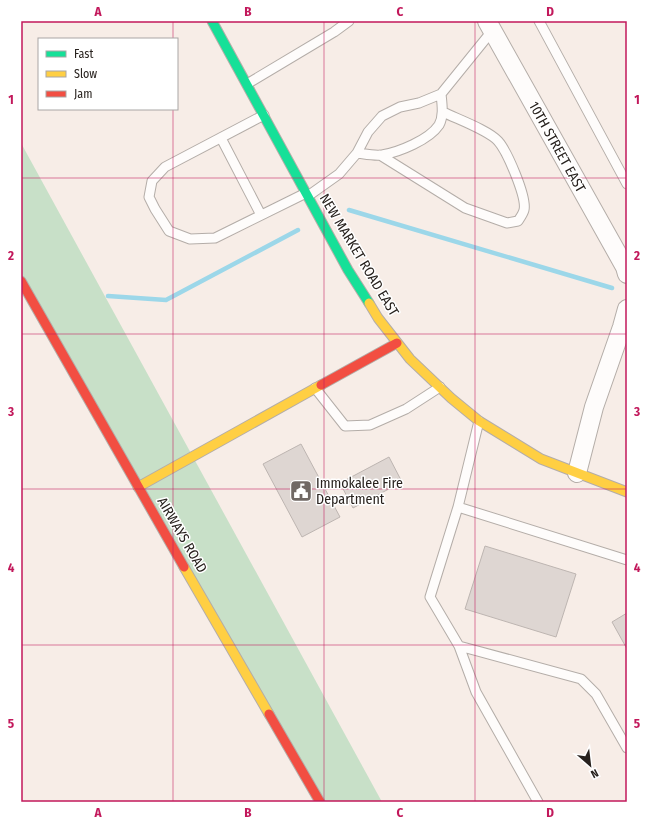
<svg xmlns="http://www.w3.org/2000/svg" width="648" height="823" viewBox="0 0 648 823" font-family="'Fira Sans Condensed',sans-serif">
  <rect width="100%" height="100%" fill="#f7ede7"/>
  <!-- green -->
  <path fill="#c8e0c8" d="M 21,143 L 382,802 L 320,802 L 21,284 Z"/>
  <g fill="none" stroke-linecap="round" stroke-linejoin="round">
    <!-- stream -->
    <path stroke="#9cd7e9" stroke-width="4.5" d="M 349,210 L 612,288
      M 108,296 L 166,300 L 298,230"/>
  </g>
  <!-- building -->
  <path fill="#ded6d2" stroke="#bdb5b1" d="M 301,444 L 340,517 L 302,537 L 263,464 Z
    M 389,457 L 402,482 L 353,508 L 340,483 Z
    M 485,546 L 576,574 L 556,637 L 465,609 Z
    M 627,613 L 627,649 L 612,622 Z"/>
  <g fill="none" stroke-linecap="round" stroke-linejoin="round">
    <!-- lane casing -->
    <g stroke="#b4ada8" stroke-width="11">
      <path id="lane" d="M 539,21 L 627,184
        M 247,84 L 334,32 L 349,21
        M 264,115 L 165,167 L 152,181 L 149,197 L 155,209 L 169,231 L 190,239 L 215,238 L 306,193
        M 221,138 L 261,215
        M 357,153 C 365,154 374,156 382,155 C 399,152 429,140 439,125 C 444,116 442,104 441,94
        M 380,155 L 465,208 L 507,223 L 518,221 C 520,218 523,214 524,210 C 527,197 507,151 498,141 C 488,130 457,119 443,112
        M 308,196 L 339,174 L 357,153 L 368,132 L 382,116 L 400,107 L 419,103 L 441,94 L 492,31
        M 315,388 L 345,426 L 370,425 L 406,409 L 440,387
        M 479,421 L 458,507 L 627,560
        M 458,507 L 430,597 L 459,646 L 581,679 L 596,694 L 627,748
        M 459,646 L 476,692 L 538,802"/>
    </g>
    <!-- street casing -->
    <g stroke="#b4ada8" stroke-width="20">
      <path id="street" d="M 487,21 L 625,267 L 627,274
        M 577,473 L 594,407 L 622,327 L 627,309"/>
    </g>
    <!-- fast casing -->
    <g stroke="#b4ada8" stroke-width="11">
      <path id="fast" d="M 212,21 L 348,270 L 369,303"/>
    </g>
    <!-- slow casing -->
    <g stroke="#b4ada8" stroke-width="11">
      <path id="slow" d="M 369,303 L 378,318 L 410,359 L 451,398 L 479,421 L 541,459 L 627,492
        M 138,487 L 321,385
        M 184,567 L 269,714"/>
    </g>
    <!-- jam casing -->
    <g stroke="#b4ada8" stroke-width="11">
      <path id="jam" d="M 21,281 L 184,567
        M 321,385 L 397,343
        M 269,714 L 320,802"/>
    </g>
    <!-- lane -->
    <use href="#lane" stroke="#fefcfb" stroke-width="9"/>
    <!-- street -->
    <use href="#street" stroke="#fefcfb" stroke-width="18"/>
    <!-- fast -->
    <use href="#fast" stroke="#16e098" stroke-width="9"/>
    <!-- slow -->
    <use href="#slow" stroke="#ffcf43" stroke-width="9"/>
    <!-- jam -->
    <use href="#jam" stroke="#f24e42" stroke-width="9"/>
  </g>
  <!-- grid -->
  <path fill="none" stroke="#c2185b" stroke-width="1" stroke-opacity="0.55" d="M 173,21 L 173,39M 324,21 L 324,802M 475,21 L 475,802M 173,109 L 173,802M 21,178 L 627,178M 21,334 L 627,334M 21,489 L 627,489M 21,645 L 627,645"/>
  <!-- icons -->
  <defs>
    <g id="civic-square" transform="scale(1.15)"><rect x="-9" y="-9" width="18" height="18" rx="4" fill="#706864" stroke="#fff"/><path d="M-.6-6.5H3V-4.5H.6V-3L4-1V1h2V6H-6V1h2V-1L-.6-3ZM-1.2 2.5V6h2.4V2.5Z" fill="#fff"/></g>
  </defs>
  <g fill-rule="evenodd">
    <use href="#civic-square" x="301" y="491"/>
  </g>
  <g text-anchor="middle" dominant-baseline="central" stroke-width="3" stroke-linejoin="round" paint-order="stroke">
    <!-- street labels -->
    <g font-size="14" fill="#27211d" stroke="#fff">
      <text transform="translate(557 147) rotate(61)">10TH STREET EAST</text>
      <text transform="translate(359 255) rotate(59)">NEW MARKET ROAD EAST</text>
      <text transform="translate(182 535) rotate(60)">AIRWAYS ROAD</text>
    </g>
    <!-- poi labels -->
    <g font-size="14" fill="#27211d" stroke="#fff" text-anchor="start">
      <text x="316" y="483">Immokalee Fire<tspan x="316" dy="16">Department</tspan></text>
    </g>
  </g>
  <!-- border -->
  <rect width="648" height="823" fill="none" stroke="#ffffff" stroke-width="44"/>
  <!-- legend -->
  <rect x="38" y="38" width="140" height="72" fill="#ffffff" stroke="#a9a6a5"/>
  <rect x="46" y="51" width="20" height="6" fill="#16e098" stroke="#a9a6a5"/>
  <text x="74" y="58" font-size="12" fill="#27211d">Fast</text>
  <rect x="46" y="71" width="20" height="6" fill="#ffcf43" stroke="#a9a6a5"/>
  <text x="74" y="78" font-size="12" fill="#27211d">Slow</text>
  <rect x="46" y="91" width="20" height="6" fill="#f24e42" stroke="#a9a6a5"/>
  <text x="74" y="98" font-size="12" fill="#27211d">Jam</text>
  <!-- north arrow -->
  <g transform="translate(590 765) rotate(152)" stroke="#ffffff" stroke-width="3" paint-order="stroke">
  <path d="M0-3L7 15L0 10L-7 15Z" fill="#27211d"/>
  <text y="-6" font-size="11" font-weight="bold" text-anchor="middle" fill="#27211d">N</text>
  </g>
  <rect x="22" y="22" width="604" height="779" fill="none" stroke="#c2185b" stroke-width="1.5"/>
  <g font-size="13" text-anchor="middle" font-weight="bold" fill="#c2185b">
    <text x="98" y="16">A</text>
    <text x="248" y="16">B</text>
    <text x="400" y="16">C</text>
    <text x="550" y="16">D</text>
    <text x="11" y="104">1</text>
    <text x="637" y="104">1</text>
    <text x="11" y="260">2</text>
    <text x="637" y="260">2</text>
    <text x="11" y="416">3</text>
    <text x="637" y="416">3</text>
    <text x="11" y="572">4</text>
    <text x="637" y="572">4</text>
    <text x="11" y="728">5</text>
    <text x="637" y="728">5</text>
    <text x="98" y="817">A</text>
    <text x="248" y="817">B</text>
    <text x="400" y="817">C</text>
    <text x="550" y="817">D</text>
  </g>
</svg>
